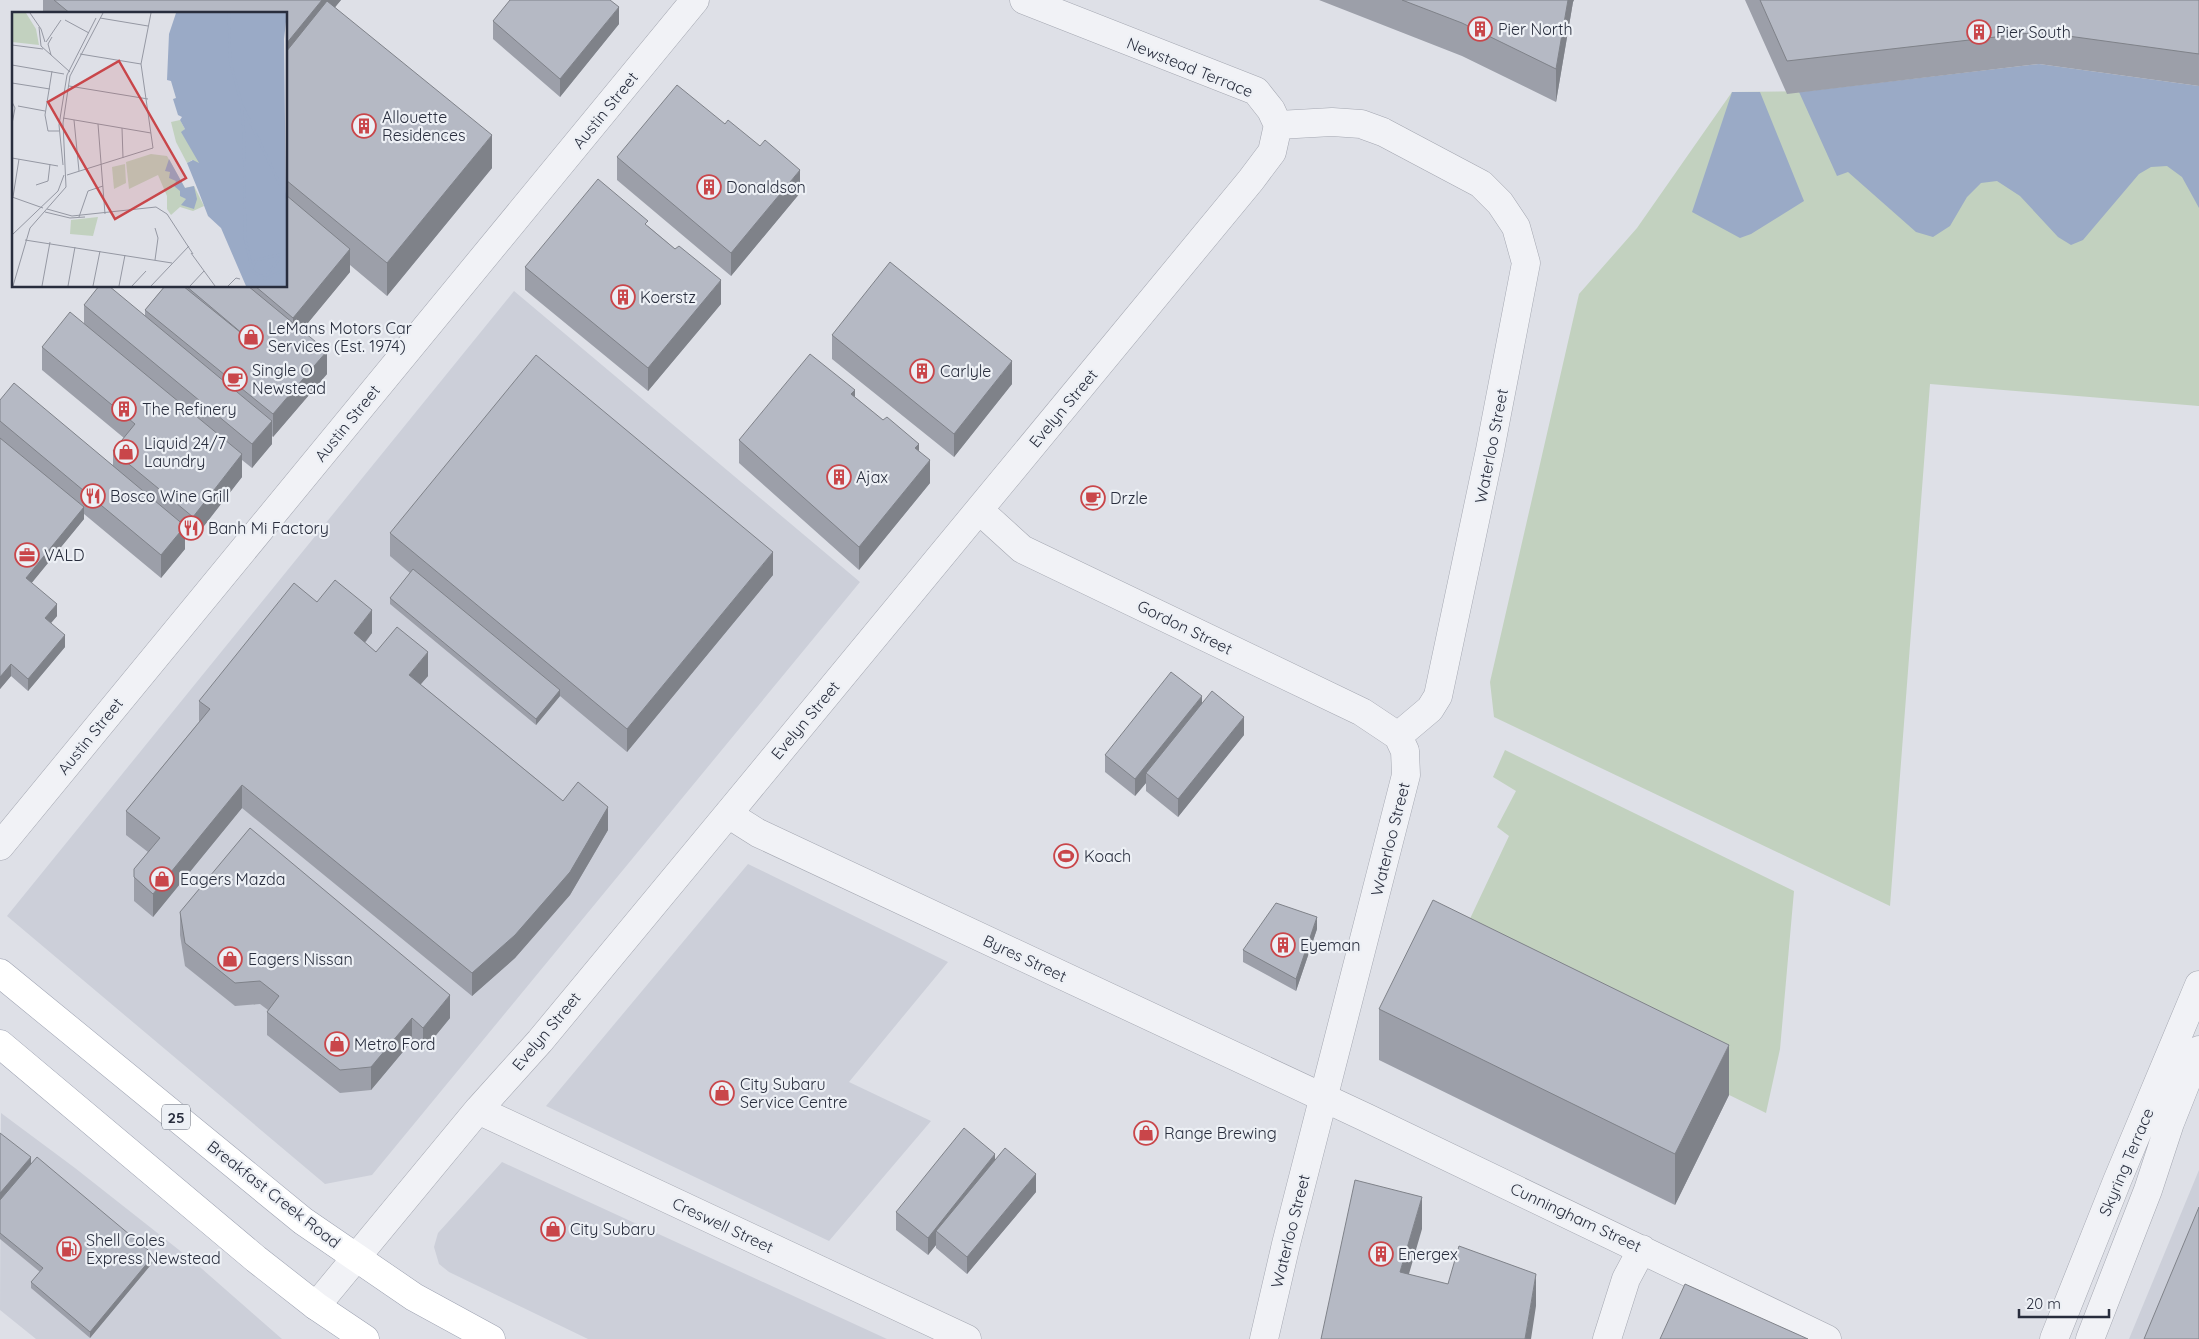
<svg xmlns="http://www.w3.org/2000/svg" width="2199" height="1339" viewBox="0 0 2199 1339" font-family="Quicksand,sans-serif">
  <rect width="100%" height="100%" fill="#dee0e7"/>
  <!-- built -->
  <path fill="#cccfd9" d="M 514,291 L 860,582 L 372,1175 L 325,1184 L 7,916 Z
    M 748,864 L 948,962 L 849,1082 L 931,1121 L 829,1241 L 546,1106 Z
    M 1,1113 L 75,1168 L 193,1261 L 282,1339 L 36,1339 L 0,1310 Z
    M 502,1162 L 887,1339 L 588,1339 L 449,1272 L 439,1264 L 434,1247 L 438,1233 Z
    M 2199,1170 L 2199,1339 L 2129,1339 Z"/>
  <!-- green -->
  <path fill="#c2d1bf" d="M 2199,86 L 2199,406 L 1930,384 L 1890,906 L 1494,717 L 1490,682 L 1579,294 L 1637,228 L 1732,92 Z
    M 1505,750 L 1794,891 L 1780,1049 L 1766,1113 L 1451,959 L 1509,836 L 1497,827 L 1516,791 L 1493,777 Z"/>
  <!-- water -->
  <path fill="#9aaac6" d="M 2039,64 L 2199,86 L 2199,208 L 2182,177 L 2167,166 L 2151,167 L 2139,174 L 2083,240 L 2071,245 L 2058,237 L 2020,196 L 1997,181 L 1981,183 L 1967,197 L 1950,226 L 1933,237 L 1916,232 L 1848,172 L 1837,176 L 1799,92 Z
    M 1732,92 L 1760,92 L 1804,201 L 1751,234 L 1740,238 L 1692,212 Z"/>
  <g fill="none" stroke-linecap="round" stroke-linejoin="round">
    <!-- minor casing -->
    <g stroke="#a4a7b1" stroke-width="29">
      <path id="minor" d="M 1024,0 L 1256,91 L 1271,110 L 1278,125
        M 1278,125 L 1332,122 L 1361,124 L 1383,132 L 1481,184 L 1500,203 L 1516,227 L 1526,263 L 1490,450 L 1438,696 L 1430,709 L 1398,736
        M 979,510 L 1022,549 L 1362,712 L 1398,736
        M 728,814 L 758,833 L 1367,1118 L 1827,1339
        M 0,846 L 695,0
        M 478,1110 L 967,1339
        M 316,1306 L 478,1110 L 540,1041 L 728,814 L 1251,180 L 1272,152 L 1278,125
        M 1264,1339 L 1286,1244 L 1406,775 L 1405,751 L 1398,736
        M 1607,1339 L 1626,1279 L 1642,1249
        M 2054,1339 L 2117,1181 L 2199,985
        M 2090,1339 L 2148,1190 L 2170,1123 L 2199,1050"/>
    </g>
    <!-- major casing -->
    <g stroke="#9ea3b2" stroke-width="29">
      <path id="major" d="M 0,973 L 303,1221 L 414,1297 L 491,1339
        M 0,1044 L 256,1259 L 316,1306 L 365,1339"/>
    </g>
    <!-- minor -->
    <use href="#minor" stroke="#f1f2f6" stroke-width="28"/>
    <!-- major -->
    <use href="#major" stroke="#fff" stroke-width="28"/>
  </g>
  <!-- wall -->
  <path fill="#9c9fa9" d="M 43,0 L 341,0 L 335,7 L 492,168 L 387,296 L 350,265 L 350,272 L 302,330 L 327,374 L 273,437 L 272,436 L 272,444 L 252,468 L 242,460 L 242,477 L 193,540 L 185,534 L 185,549 L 161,578 L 84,514 L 84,519 L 31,583 L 57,616 L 51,623 L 65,647 L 28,691 L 11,676 L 0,689 L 0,400 L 113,465 L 113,451 L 124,438 L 42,370 L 42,347 L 84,323 L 84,305 L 145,316 L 145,310 L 165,286 L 286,286 L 286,14 L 43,14 Z
    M 1319,0 L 1574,0 L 1573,2 L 1556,102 L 1462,56 Z
    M 1745,0 L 2199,0 L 2199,86 L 2039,64 L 1787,94 Z
    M 493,21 L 619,24 L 560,97 L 493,39 Z
    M 617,157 L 800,193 L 731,276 L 617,180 Z
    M 648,226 L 675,249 L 721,304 L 648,391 L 525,290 L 525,267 Z
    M 832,335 L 1012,384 L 954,457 L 832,359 Z
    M 855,397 L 919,451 L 930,483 L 859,570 L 739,463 L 739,440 Z
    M 390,533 L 773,575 L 627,752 L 560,696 L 536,725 L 390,604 L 390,598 L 410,573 L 390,556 Z
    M 317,602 L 372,633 L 365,643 L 376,652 L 428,676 L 420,684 L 563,801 L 608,830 L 570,895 L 515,958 L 472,996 L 242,808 L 153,917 L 134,901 L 134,869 L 148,852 L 126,835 L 126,811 L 199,722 L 199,701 Z
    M 1202,704 L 1244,735 L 1178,817 L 1146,791 L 1146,783 L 1135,796 L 1105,772 L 1105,755 Z
    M 180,912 L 450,1018 L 423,1051 L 412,1041 L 371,1090 L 340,1093 L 267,1035 L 267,1012 L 268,1010 L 260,1004 L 235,1006 L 185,966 L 180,935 Z
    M 1317,929 L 1296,991 L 1243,962 L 1243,950 Z
    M 1379,1009 L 1729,1095 L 1675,1205 L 1379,1060 Z
    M 0,1133 L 31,1164 L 154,1261 L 90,1338 L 31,1288 L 31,1282 L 40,1272 L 0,1239 Z
    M 995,1159 L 1036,1192 L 967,1274 L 936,1248 L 936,1245 L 928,1255 L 896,1230 L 896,1212 Z"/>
  <!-- shaded-wall -->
  <path fill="#7f8289" d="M 322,0 L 341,0 L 286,67 L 286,44 Z
    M 1568,0 L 1574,0 L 1573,2 L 1556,102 L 1556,69 Z
    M 619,7 L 619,24 L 560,97 L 560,79 Z
    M 492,135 L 492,168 L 387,296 L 387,263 Z
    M 800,170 L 800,193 L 731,276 L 731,253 Z
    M 350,249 L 350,272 L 293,341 L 293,318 Z
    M 721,280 L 721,304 L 648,391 L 648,368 Z
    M 327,351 L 327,374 L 273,437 L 273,414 Z
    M 1012,361 L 1012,384 L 954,457 L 954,434 Z
    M 855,390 L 855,413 L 851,394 Z
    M 272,421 L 272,444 L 252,468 L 252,444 Z
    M 919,444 L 919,467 L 915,448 Z
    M 242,454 L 242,477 L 193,540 L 193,517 Z
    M 930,460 L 930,483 L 859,570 L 859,547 Z
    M 84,507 L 84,519 L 26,590 L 26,578 Z
    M 185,526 L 185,549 L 161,578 L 161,555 Z
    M 773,552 L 773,575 L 627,752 L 627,729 Z
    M 57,604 L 57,616 L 45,630 L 45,618 Z
    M 372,610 L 372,633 L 354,656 L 354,633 Z
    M 65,635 L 65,647 L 28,691 L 28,679 Z
    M 428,652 L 428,676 L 409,698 L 409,675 Z
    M 11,664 L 11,676 L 0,689 L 0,677 Z
    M 560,690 L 560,696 L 536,725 L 536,719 Z
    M 1202,696 L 1202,714 L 1146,773 L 1146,783 L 1135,796 L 1135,779 Z
    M 1244,717 L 1244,735 L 1178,817 L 1178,799 Z
    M 242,785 L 242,808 L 153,917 L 153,894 Z
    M 608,807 L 608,830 L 570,895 L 515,958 L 472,996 L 472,973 Z
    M 1317,917 L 1317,929 L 1296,991 L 1296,979 Z
    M 450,995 L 450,1018 L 423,1051 L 423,1028 Z
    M 412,1018 L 412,1041 L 371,1090 L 371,1067 Z
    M 1729,1045 L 1729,1095 L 1675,1205 L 1675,1154 Z
    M 995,1154 L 995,1171 L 936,1231 L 936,1245 L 928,1255 L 928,1238 Z
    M 31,1157 L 31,1169 L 0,1206 L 0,1193 Z
    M 1036,1174 L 1036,1192 L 967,1274 L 967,1257 Z
    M 1422,1197 L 1422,1229 L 1400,1305 L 1400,1272 Z
    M 154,1255 L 154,1261 L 90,1338 L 90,1332 Z
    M 1536,1274 L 1536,1306 L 1531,1339 L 1525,1339 Z"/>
  <!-- building -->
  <path fill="#b5b9c4" stroke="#7f8289" d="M 54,0 L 322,0 L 286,44 L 286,14 L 71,14 Z
    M 510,0 L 610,0 L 619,7 L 560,79 L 493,21 Z
    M 1402,0 L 1568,0 L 1556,69 L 1462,23 Z
    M 1760,0 L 2199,0 L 2199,54 L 2039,32 L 1787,61 Z
    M 327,1 L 492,135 L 387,263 L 286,180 L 286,52 Z
    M 677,85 L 725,124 L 728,120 L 760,146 L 765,140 L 800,170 L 731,253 L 617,157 Z
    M 598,179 L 648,221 L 645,224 L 675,249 L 679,246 L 721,280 L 648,368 L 525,267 Z
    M 286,195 L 350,249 L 293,318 L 255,286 L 286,286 Z
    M 890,262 L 1012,361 L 954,434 L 832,335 Z
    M 99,286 L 109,286 L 272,421 L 252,444 L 84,305 Z
    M 165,286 L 183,286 L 256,345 L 186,286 L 248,286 L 327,351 L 273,414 L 145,310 Z
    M 70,312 L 242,454 L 193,517 L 113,451 L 135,424 L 42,347 Z
    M 810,354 L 855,390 L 851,394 L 883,420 L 887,417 L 919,444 L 915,448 L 930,460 L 859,547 L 739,440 Z
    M 536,355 L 773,552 L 627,729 L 390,533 Z
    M 14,383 L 185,526 L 161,555 L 0,421 L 0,400 Z
    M 0,438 L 84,507 L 26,578 L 57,604 L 45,618 L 65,635 L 28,679 L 11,664 L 0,677 Z
    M 413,569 L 560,690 L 536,719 L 390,598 Z
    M 335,580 L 372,610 L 354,633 L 376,652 L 397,627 L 428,652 L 409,675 L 563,801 L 578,782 L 608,807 L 570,872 L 515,935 L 472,973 L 242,785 L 153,894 L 134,877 L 134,869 L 160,838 L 126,811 L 210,709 L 199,701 L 294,583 L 317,602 Z
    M 1171,672 L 1202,696 L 1135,779 L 1105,755 Z
    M 1212,691 L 1244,717 L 1178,799 L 1146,773 Z
    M 250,828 L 450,995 L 423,1028 L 412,1018 L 371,1067 L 340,1070 L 267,1012 L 279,996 L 260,981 L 235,983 L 185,943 L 180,912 Z
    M 1433,900 L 1729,1045 L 1675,1154 L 1379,1009 Z
    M 1276,903 L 1317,917 L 1296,979 L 1243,950 Z
    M 964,1128 L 995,1154 L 928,1238 L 896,1212 Z
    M 0,1133 L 31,1157 L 0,1193 Z
    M 1005,1148 L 1036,1174 L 967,1257 L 936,1231 Z
    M 37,1157 L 154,1255 L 90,1332 L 31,1282 L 43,1268 L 0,1233 L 0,1200 Z
    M 1355,1180 L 1422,1197 L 1400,1272 L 1448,1284 L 1459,1246 L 1536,1274 L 1525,1339 L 1321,1339 Z
    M 2199,1207 L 2199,1339 L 2144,1339 Z
    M 1685,1284 L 1808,1339 L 1660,1339 Z"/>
  <!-- icons -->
  <defs>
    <g id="building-ring" transform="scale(1.25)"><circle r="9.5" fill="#edf0f5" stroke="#c9464a" stroke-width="1.5"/><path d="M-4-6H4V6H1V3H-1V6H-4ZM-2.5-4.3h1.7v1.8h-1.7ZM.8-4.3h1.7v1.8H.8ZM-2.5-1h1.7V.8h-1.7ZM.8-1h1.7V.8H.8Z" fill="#c9464a"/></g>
    <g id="shop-ring" transform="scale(1.25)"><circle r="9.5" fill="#edf0f5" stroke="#c9464a" stroke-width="1.5"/><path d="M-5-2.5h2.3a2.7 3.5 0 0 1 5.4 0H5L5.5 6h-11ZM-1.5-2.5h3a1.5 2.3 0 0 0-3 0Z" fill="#c9464a"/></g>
    <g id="cafe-ring" transform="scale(1.25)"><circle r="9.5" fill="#edf0f5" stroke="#c9464a" stroke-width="1.5"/><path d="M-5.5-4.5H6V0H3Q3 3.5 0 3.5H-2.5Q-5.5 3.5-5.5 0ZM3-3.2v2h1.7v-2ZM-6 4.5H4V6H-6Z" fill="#c9464a"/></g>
    <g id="restaurant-ring" transform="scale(1.25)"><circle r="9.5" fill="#edf0f5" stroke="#c9464a" stroke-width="1.5"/><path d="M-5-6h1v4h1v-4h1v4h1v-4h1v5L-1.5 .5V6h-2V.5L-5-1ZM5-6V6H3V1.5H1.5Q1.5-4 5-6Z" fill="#c9464a"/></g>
    <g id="office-ring" transform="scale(1.25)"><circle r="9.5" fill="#edf0f5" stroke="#c9464a" stroke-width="1.5"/><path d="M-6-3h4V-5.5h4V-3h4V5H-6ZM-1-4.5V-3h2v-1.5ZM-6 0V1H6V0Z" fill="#c9464a"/></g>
    <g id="stadium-ring" transform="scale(1.25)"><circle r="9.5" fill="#edf0f5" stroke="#c9464a" stroke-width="1.5"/><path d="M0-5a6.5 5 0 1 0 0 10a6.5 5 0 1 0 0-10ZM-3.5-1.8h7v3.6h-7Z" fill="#c9464a"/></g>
    <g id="fuel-ring" transform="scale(1.25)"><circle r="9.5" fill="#edf0f5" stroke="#c9464a" stroke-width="1.5"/><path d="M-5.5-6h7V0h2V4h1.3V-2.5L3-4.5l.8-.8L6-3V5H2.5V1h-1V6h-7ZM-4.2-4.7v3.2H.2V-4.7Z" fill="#c9464a"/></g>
  </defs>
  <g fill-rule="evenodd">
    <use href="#building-ring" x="1480" y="29"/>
    <use href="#building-ring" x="1979" y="32"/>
    <use href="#building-ring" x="364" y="126"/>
    <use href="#building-ring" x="709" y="187"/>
    <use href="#building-ring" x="623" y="297"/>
    <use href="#shop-ring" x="251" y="337"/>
    <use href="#building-ring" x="922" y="371"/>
    <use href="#cafe-ring" x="235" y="379"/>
    <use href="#building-ring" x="124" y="409"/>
    <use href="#shop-ring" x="126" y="452"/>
    <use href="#building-ring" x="839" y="477"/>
    <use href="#restaurant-ring" x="93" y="496"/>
    <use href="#cafe-ring" x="1093" y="498"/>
    <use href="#restaurant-ring" x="191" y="528"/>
    <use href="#office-ring" x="27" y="555"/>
    <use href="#stadium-ring" x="1066" y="856"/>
    <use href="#shop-ring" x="162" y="879"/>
    <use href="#building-ring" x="1283" y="945"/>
    <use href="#shop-ring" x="230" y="959"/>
    <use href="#shop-ring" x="337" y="1044"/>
    <use href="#shop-ring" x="722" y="1093"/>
    <use href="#shop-ring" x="1146" y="1133"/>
    <use href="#shop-ring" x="553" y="1229"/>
    <use href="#fuel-ring" x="69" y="1249"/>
    <use href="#building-ring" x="1381" y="1254"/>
  </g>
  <g text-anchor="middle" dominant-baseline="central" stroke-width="4.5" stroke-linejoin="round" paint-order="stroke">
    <!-- shield labels -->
    <rect fill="#edf0f5" stroke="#636874" stroke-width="1" x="162" y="1104.5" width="28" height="25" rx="4"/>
    <g font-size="15" font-weight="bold" fill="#282d3d">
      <text x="176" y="1117">25</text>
    </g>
    <!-- poi labels -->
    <g font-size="16" fill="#282d3d" stroke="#edf0f5" text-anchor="start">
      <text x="1498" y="29">Pier North</text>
      <text x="1996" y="32">Pier South</text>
      <text x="382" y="117">Allouette<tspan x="382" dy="18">Residences</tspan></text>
      <text x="726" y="187">Donaldson</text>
      <text x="640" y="297">Koerstz</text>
      <text x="268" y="328">LeMans Motors Car<tspan x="268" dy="18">Services (Est. 1974)</tspan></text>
      <text x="252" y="370">Single O<tspan x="252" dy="18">Newstead</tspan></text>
      <text x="940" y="371">Carlyle</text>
      <text x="142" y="409">The Refinery</text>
      <text x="144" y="443">Liquid 24/7<tspan x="144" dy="18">Laundry</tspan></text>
      <text x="856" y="477">Ajax</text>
      <text x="110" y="496">Bosco Wine Grill</text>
      <text x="1110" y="498">Drzle</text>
      <text x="208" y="528">Banh Mi Factory</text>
      <text x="44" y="555">VALD</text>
      <text x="1084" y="856">Koach</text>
      <text x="180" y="879">Eagers Mazda</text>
      <text x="1300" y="945">Eyeman</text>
      <text x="248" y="959">Eagers Nissan</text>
      <text x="354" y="1044">Metro Ford</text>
      <text x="740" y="1084">City Subaru<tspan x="740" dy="18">Service Centre</tspan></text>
      <text x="1164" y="1133">Range Brewing</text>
      <text x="570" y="1229">City Subaru</text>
      <text x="86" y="1240">Shell Coles<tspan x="86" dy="18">Express Newstead</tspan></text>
      <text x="1398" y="1254">Energex</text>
    </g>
    <!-- street labels -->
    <g font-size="16" fill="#282d3d" stroke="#edf0f5">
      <text transform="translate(1190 67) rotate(22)">Newstead Terrace</text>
      <text transform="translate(605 110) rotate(-51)">Austin Street</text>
      <text transform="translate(1063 408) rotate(-50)">Evelyn Street</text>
      <text transform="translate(347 423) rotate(-51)">Austin Street</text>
      <text transform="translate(1491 446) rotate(-79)">Waterloo Street</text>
      <text transform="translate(1185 627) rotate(26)">Gordon Street</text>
      <text transform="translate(805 720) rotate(-50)">Evelyn Street</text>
      <text transform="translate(90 736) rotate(-51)">Austin Street</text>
      <text transform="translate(1390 839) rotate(-76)">Waterloo Street</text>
      <text transform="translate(1025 958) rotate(25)">Byres Street</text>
      <text transform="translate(546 1031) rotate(-50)">Evelyn Street</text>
      <text transform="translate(2126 1162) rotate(-67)">Skyring Terrace</text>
      <text transform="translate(274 1194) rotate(38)">Breakfast Creek Road</text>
      <text transform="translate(1576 1217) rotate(25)">Cunningham Street</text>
      <text transform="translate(723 1225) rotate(25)">Creswell Street</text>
      <text transform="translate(1290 1231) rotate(-76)">Waterloo Street</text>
    </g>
  </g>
  <!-- overview -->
  <g transform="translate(12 12)">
    <rect width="275" height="275" fill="#dee0e7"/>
    <path d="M 0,1 L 14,1 L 24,17 L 27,33 L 0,30 ZM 168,108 L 173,117 L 170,121 L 188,151 L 185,153 L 180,148 L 175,151 L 164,130 L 159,110 ZM 139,142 L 155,144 L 173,176 L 182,174 L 192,194 L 181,199 L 168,195 L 159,203 L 155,197 L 155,184 L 146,163 L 117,177 L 114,150 ZM 113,152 L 114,171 L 102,177 L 100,155 ZM 86,205 L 81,224 L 58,222 L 59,208 Z" fill="#c2d1bf"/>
    <path d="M 164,1 L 275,1 L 272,27 L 275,274 L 234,274 L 209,216 L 196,204 L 186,178 L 175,151 L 181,148 L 187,151 L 169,120 L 173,117 L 168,108 L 170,105 L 166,103 L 161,87 L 164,86 L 159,69 L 155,68 L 157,22 ZM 157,147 L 173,176 L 182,174 L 185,187 L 182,197 L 169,193 L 174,187 L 168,184 L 168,179 L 162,174 L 164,169 L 157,166 L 158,160 L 153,159 Z" fill="#9aaac6"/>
    <path fill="none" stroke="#9aaac6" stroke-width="2.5" d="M 217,1 L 218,49 L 229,90 L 232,121 L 233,226 L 240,258 L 248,264 L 255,263 L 275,237M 230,93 L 275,187M 240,256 L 244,248 L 275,241M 243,261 L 253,267 L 275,256"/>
    <path fill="none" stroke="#9598a3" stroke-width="1" d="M 18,1 L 29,17 L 33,30M 88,6 L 136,14M 53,8 L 77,21M 27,15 L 29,34M 34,30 L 49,8M 0,33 L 31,37M 29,34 L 58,60M 68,42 L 129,52M 39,43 L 36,32 L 40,25M 0,53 L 52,62M 40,59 L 33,103 L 36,119 L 47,119M 0,71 L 38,77M 57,74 L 136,87M 0,90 L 3,96 L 0,112M 6,94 L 33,99M 51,106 L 139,121M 62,108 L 67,159M 86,112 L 93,202M 110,116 L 111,146M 0,146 L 46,154M 51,153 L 47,113 L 55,63 L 84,6M 55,163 L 141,136 L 129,52 L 139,1M 24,173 L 36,169 L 38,152M 0,185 L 31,196M 1,185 L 7,147M 35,197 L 60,204 L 144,195 L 155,202 L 181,242M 33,200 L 58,206 L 73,205M 67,205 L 76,179 L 91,174M 0,223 L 46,179 L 52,163M 13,228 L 160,251M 179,241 L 203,274M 143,248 L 146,226 L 143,216M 1,274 L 18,216 L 54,175 L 51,111 L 58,64 L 91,1M 30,274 L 38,230M 56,274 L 63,235M 81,274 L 88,239M 107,274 L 113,243M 120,274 L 134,259M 139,274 L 177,234M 178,274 L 192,259M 216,274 L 224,266 L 228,267"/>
    <path fill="#c9464a" fill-opacity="0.15" stroke="#c9464a" stroke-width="2.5" d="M 107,49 L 174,166 L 103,207 L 36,90 Z"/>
    <rect width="275" height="275" fill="none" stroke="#282d3d" stroke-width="2.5"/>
  </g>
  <!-- scale -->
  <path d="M2019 1309v8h90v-8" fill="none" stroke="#282d3d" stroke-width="2.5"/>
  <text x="2026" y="1309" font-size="15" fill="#282d3d" stroke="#edf0f5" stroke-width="4" paint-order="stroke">20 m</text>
</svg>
